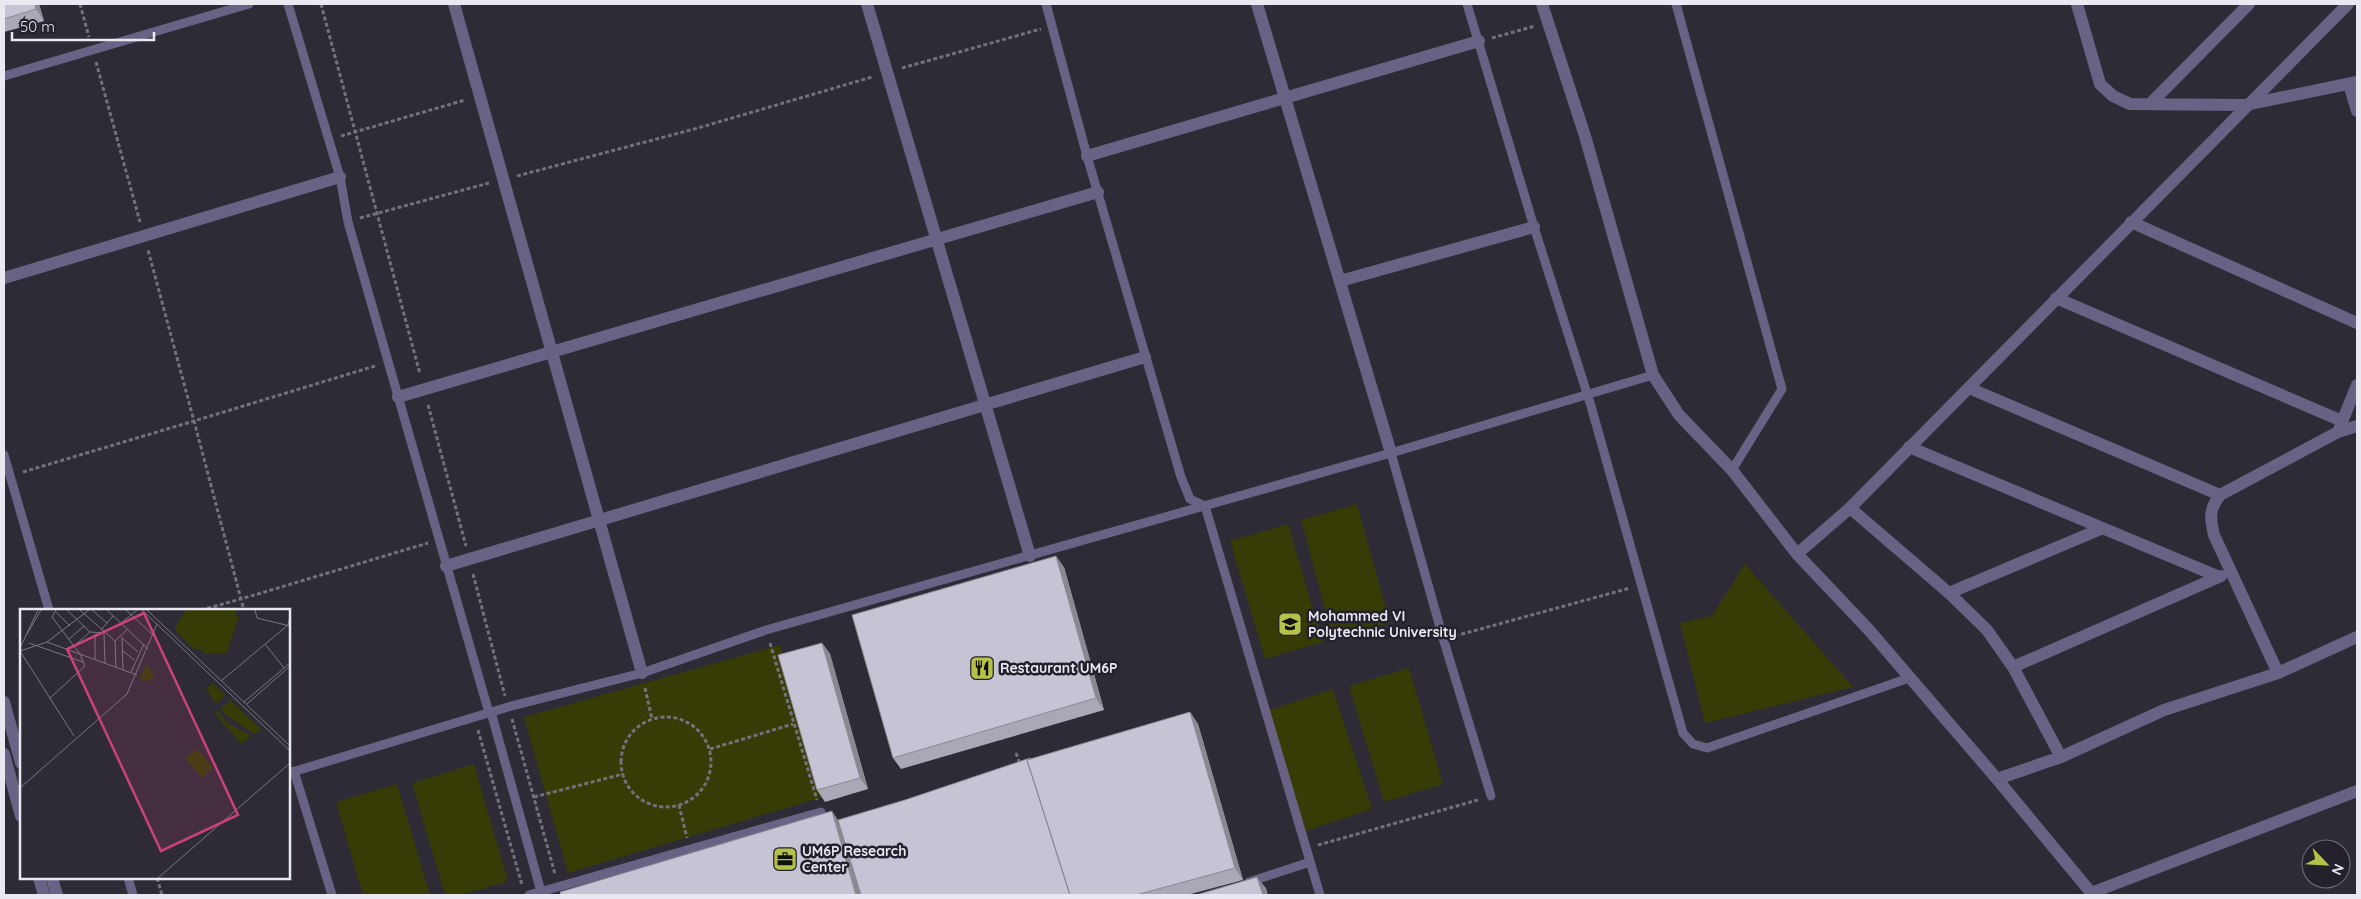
<svg xmlns="http://www.w3.org/2000/svg" width="2361" height="899" viewBox="0 0 2361 899" font-family="Quicksand,sans-serif">
  <rect width="100%" height="100%" fill="#2e2b37"/>
  <!-- green -->
  <path fill="#373c06" d="M 1357,504 L 1390,623 L 1333,639 L 1301,520 Z
    M 1288,524 L 1323,642 L 1265,659 L 1230,541 Z
    M 1745,564 L 1853,687 L 1705,723 L 1680,623 L 1712,616 Z
    M 780,645 L 823,797 L 568,873 L 524,717 Z
    M 1409,668 L 1443,784 L 1384,802 L 1349,686 Z
    M 1333,689 L 1372,809 L 1306,831 L 1267,711 Z
    M 474,764 L 508,881 L 461,895 L 445,895 L 412,783 Z
    M 397,784 L 430,895 L 363,895 L 336,802 Z"/>
  <g fill="none" stroke-linecap="round" stroke-linejoin="round">
    <!-- path -->
    <path stroke="#74717c" stroke-width="3" stroke-dasharray="4 2.5" stroke-linecap="butt" d="M 80,4 L 89,37
      M 321,4 L 420,374
      M 1492,38 L 1535,26
      M 96,62 L 140,222
      M 902,68 L 1041,29
      M 341,136 L 465,100
      M 517,176 L 698,128 L 872,77
      M 360,218 L 489,183
      M 375,366 L 194,421 L 241,599 L 428,543
      M 428,405 L 466,546
      M 23,472 L 194,421 L 148,250
      M 473,574 L 505,696
      M 201,610 L 241,599 L 244,610
      M 1455,636 L 1630,588
      M 770,643 L 817,800
      M 645,688 L 652,719
      M621 762a45 45 0 1 1 90 0a45 45 0 1 1-90 0Z
      M 512,719 L 555,874
      M 478,730 L 522,885
      M 710,749 L 793,724
      M 1016,753 L 1020,764
      M 534,797 L 623,774
      M 679,805 L 687,838
      M 1318,845 L 1478,800
      M 157,878 L 162,895"/>
    <!-- service -->
    <path stroke="#6a6285" stroke-width="9" d="M 288,4 L 340,177 L 348,222 L 489,713
      M 1046,4 L 1087,156 L 1181,477 L 1190,499 L 1205,506 L 1320,895
      M 1467,4 L 1534,227 L 1591,406 L 1683,733 L 1693,744 L 1707,748 L 1909,678
      M 1676,4 L 1782,389 L 1732,470
      M 4,76 L 249,4
      M 1391,453 L 1443,638 L 1491,796
      M 4,455 L 49,610
      M 491,712 L 542,895
      M 294,771 L 332,895
      M 289,773 L 508,707 L 642,673 L 766,630 L 1391,453 L 1653,375
      M 128,878 L 133,895
      M 1249,882 L 1310,862
      M 529,895 L 821,812"/>
    <!-- pedestrian -->
    <path stroke="#6a6285" stroke-width="12" d="M 454,4 L 642,673
      M 867,4 L 1030,556
      M 1257,4 L 1391,453
      M 1087,156 L 1479,41
      M 4,278 L 340,177
      M 1340,281 L 1534,227
      M 398,397 L 1098,192
      M 446,566 L 1145,357"/>
    <!-- minor -->
    <path stroke="#6a6285" stroke-width="12" d="M 1542,4 L 1585,136 L 1653,375 L 1679,415 L 1732,470 L 1797,554 L 1869,630 L 1997,779 L 2093,895
      M 2077,4 L 2100,84 L 2113,96 L 2130,104 L 2245,105 L 2357,82
      M 2349,84 L 2357,111
      M 2150,104 L 2249,4
      M 2131,222 L 2357,323
      M 2056,298 L 2342,421
      M 1969,388 L 2220,495
      M 2340,427 L 2357,385
      M 1909,447 L 2217,576
      M 1850,508 L 1949,593 L 1987,630 L 2013,667 L 2061,757
      M 1797,554 L 1850,508 L 2348,4
      M 1949,593 L 2103,528
      M 2013,667 L 2221,576
      M 2278,673 L 2214,535 C 2210,518 2209,509 2220,495 L 2338,432 L 2357,426
      M 4,702 L 21,763
      M 4,754 L 21,816
      M 1997,779 L 2061,757 L 2164,710 L 2278,673 L 2357,637
      M 39,878 L 44,895
      M 52,878 L 57,895
      M 2091,893 L 2357,791"/>
  </g>
  <!-- wall -->
  <path fill="#aaa8b6" d="M 4,4 L 39,4 L 44,21 L 4,32 Z
    M 1064,567 L 1104,710 L 901,769 L 893,758 Z
    M 822,643 L 830,654 L 868,789 L 825,802 L 817,790 Z
    M 1190,712 L 1198,724 L 1243,880 L 1187,895 L 561,895 L 838,820 L 905,800 L 1030,759 Z"/>
  <!-- shaded-wall -->
  <path fill="#8b8894" d="M 35,4 L 39,4 L 44,21 L 36,9 Z
    M 1056,556 L 1064,567 L 1104,710 L 1096,698 Z
    M 822,643 L 830,654 L 868,789 L 860,778 Z
    M 1190,712 L 1198,724 L 1243,880 L 1235,868 Z
    M 832,811 L 840,823 L 861,895 L 856,895 Z
    M 1257,877 L 1266,888 L 1268,895 L 1263,895 Z"/>
  <!-- building -->
  <path fill="#c6c3d4" stroke="#8b8894" d="M 4,4 L 35,4 L 36,9 L 4,19 Z
    M 1056,556 L 1096,698 L 893,758 L 852,615 Z
    M 822,643 L 860,778 L 817,790 L 778,655 Z
    M 1190,712 L 1235,868 L 1136,895 L 1070,895 L 1027,760 Z
    M 1030,758 L 1030,759 L 1027,760 L 1070,895 L 861,895 L 838,820 L 905,800 Z
    M 832,811 L 856,895 L 561,895 L 560,892 Z
    M 1257,877 L 1263,895 L 1196,895 Z"/>
  <!-- icons -->
  <defs>
    <g id="university-square" transform="scale(1.25)"><rect x="-9" y="-9" width="18" height="18" rx="4" fill="#b5c249" stroke="#24212d"/><path d="M0-5L7-2L0 1L-7-2ZM-4 1L0 2.5L4 1V4Q0 6-4 4Z" fill="#111"/></g>
    <g id="restaurant-square" transform="scale(1.25)"><rect x="-9" y="-9" width="18" height="18" rx="4" fill="#b5c249" stroke="#24212d"/><path d="M-5-6h1v4h1v-4h1v4h1v-4h1v5L-1.5 .5V6h-2V.5L-5-1ZM5-6V6H3V1.5H1.5Q1.5-4 5-6Z" fill="#111"/></g>
    <g id="office-square" transform="scale(1.25)"><rect x="-9" y="-9" width="18" height="18" rx="4" fill="#b5c249" stroke="#24212d"/><path d="M-6-3h4V-5.5h4V-3h4V5H-6ZM-1-4.5V-3h2v-1.5ZM-6 0V1H6V0Z" fill="#111"/></g>
  </defs>
  <g fill-rule="evenodd">
    <use href="#university-square" x="1290" y="624"/>
    <use href="#restaurant-square" x="982" y="668"/>
    <use href="#office-square" x="785" y="859"/>
  </g>
  <g text-anchor="middle" dominant-baseline="central" stroke-width="5" stroke-linejoin="round" paint-order="stroke">
    <!-- poi labels -->
    <g font-size="14" font-weight="bold" fill="#eae8f1" stroke="#24212d" text-anchor="start">
      <text x="1308" y="616">Mohammed VI<tspan x="1308" dy="16">Polytechnic University</tspan></text>
      <text x="1000" y="668">Restaurant UM6P</text>
      <text x="802" y="851">UM6P Research<tspan x="802" dy="16">Center</tspan></text>
    </g>
  </g>
  <!-- overview -->
  <g transform="translate(20 609)">
    <rect width="270" height="270" fill="#2e2b37"/>
    <path d="M 166,1 L 216,1 L 215,6 L 219,7 L 207,44 L 183,44 L 183,40 L 174,40 L 159,25 L 155,19 ZM 126,56 L 135,67 L 127,73 L 120,70 ZM 193,74 L 205,86 L 196,95 L 186,79 ZM 210,91 L 241,120 L 234,125 L 205,105 L 200,100 ZM 197,102 L 208,114 L 231,127 L 221,135 L 195,105 ZM 177,140 L 193,159 L 182,169 L 165,149 Z" fill="#373c06"/>
    <path fill="none" stroke="#797781" stroke-width="1" d="M 47,1 L 70,23 L 85,24M 60,1 L 95,32M 72,1 L 87,14M 87,1 L 128,40M 106,1 L 134,27M 122,1 L 270,142M 127,1 L 270,137M 235,1 L 237,9 L 270,17M 35,2 L 50,17M 101,14 L 117,1M 81,21 L 93,7M 7,25 L 21,1M 75,25 L 75,51M 84,25 L 85,54M 101,28 L 118,43M 102,29 L 103,61M 49,30 L 64,17M 95,32 L 96,58M 95,32 L 108,20M 27,33 L 117,66M 9,34 L 63,53M 245,35 L 264,59M 54,37 L 70,23M 0,39 L 18,1M 102,41 L 114,51M 0,42 L 54,127M 0,42 L 27,33 L 69,1M 111,63 L 124,35M 201,72 L 268,16 L 270,8M 30,89 L 65,57 L 60,45 L 32,8 L 36,1M 224,93 L 270,54M 227,95 L 270,57M 0,179 L 107,85 L 137,15M 138,269 L 270,154"/>
    <path fill="#ca4279" fill-opacity="0.15" stroke="#ca4279" stroke-width="2.5" d="M 124,4 L 218,206 L 141,242 L 47,40 Z"/>
    <rect width="270" height="270" fill="none" stroke="#eae8f1" stroke-width="2.5"/>
  </g>
  <!-- border -->
  <rect width="2361" height="899" fill="none" stroke="#eae8f1" stroke-width="10"/>
  <!-- north arrow -->
  <g transform="translate(2326 864) rotate(115)"><circle r="24" fill="#24212d" stroke="#73717b"/>
  <path d="M0-4L9 19L0 12L-9 19Z" fill="#b5c249"/>
  <text y="-8" font-size="14" font-weight="bold" text-anchor="middle" fill="#eae8f1">N</text>
  </g>
  <!-- scale -->
  <path d="M12 32v8h142v-8" fill="none" stroke="#eae8f1" stroke-width="2.5"/>
  <text x="20" y="32" font-size="15" fill="#eae8f1" stroke="#24212d" stroke-width="4" paint-order="stroke">50 m</text>
</svg>
